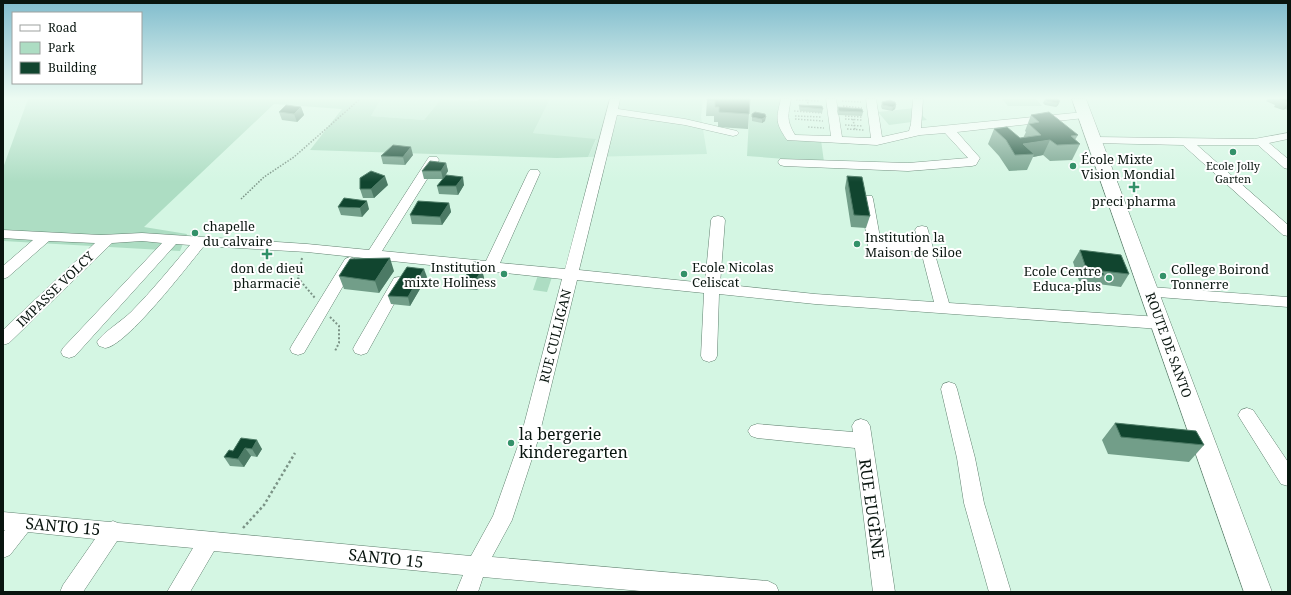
<svg xmlns="http://www.w3.org/2000/svg" width="1291" height="595" viewBox="0 0 1291 595" font-family="'Noto Serif',serif">
  <rect width="100%" height="100%" fill="#d4f6e3"/>
  <!-- built -->
  <path fill="#bfe9d3" d="M 381,99 L 441,99 L 424,120 L 371,116 Z
    M 550,99 L 703,99 L 701,117 L 707,154 L 588,157 L 596,140 L 533,133 Z"/>
  <!-- green -->
  <path fill="#adddc3" d="M 28,99 L 381,99 L 371,116 L 424,120 L 441,99 L 477,101 L 479,99 L 550,99 L 533,133 L 596,139 L 588,157 L 557,158 L 310,150 L 342,109 L 274,104 L 144,227 L 187,234 L 180,251 L 3,241 L 3,168 Z
    M 750,99 L 784,99 L 789,139 L 821,140 L 824,162 L 747,156 Z
    M 1002,99 L 1036,99 L 1042,106 L 1008,106 Z
    M 915,108 L 927,120 L 889,125 L 878,112 Z
    M 538,275 L 552,277 L 547,292 L 533,290 Z"/>
  <g fill="none" stroke-linecap="round" stroke-linejoin="round">
    <!-- minor casing -->
    <g stroke="#628271" stroke-width="1">
      <path id="minor" d="M 610,99 L 620,99 L 618,109 L 685,119 L 737,131 L 739,133 L 737,135 L 733,136 L 685,125 L 617,115 L 579,270 L 705,283 L 711,220 L 713,217 L 718,216 L 723,217 L 725,220 L 720,284 L 815,294 L 934,302 L 921,251 L 875,251 L 870,250 L 868,247 L 861,199 L 862,196 L 872,196 L 873,199 L 881,243 L 919,243 L 915,230 L 917,227 L 922,226 L 927,227 L 949,303 L 1160,317 L 1165,319 L 1168,323 L 1165,327 L 1160,329 L 815,304 L 719,294 L 717,356 L 715,360 L 709,362 L 703,360 L 701,356 L 704,293 L 577,280 L 538,440 L 512,520 L 492,557 L 768,581 L 776,585 L 779,592 L 652,592 L 483,577 L 478,592 L 456,592 L 463,575 L 214,551 L 190,592 L 167,592 L 193,548 L 117,541 L 83,592 L 60,592 L 63,585 L 95,539 L 28,532 L 10,555 L 3,558 L 3,532 L 5,530 L 3,530 L 3,512 L 110,522 L 113,521 L 118,523 L 471,556 L 493,516 L 520,440 L 562,279 L 307,252 L 204,246 C 189,264 126,347 105,348 C 105,348 100,346 99,346 L 97,342 C 101,334 123,320 131,312 C 152,291 171,267 190,245 L 176,244 L 75,356 L 69,358 L 63,356 L 61,352 L 63,348 L 162,243 L 142,241 L 112,243 L 9,343 L 3,345 L 3,330 L 95,243 L 49,241 L 8,277 L 3,279 L 3,266 L 33,240 L 3,238 L 3,230 L 101,235 L 142,233 L 307,244 L 369,250 L 427,160 L 429,157 L 437,157 L 439,160 L 382,251 L 486,261 L 528,173 L 530,170 L 538,170 L 540,173 L 500,263 L 565,269 Z
        M 781,99 L 791,99 C 788,115 786,120 795,135 L 831,136 L 826,99 L 836,99 L 842,137 L 871,138 L 866,99 L 876,99 L 882,137 L 909,131 L 911,124 L 913,99 L 923,99 L 921,128 L 1084,112 L 1090,115 L 1084,118 L 957,132 L 980,158 L 976,165 L 972,166 L 908,171 L 784,166 L 780,165 L 778,162 L 780,159 L 908,163 L 968,158 L 945,133 L 920,135 L 877,145 L 787,140 C 775,122 776,119 781,99 Z
        M 1288,133 L 1288,139 L 1269,143 L 1288,159 L 1288,169 L 1284,168 L 1258,145 L 1197,145 L 1288,225 L 1288,236 L 1283,235 L 1183,145 L 1094,143 L 1090,142 L 1088,140 L 1090,138 L 1094,137 L 1254,139 Z
        M 350,257 L 355,259 L 357,262 L 304,353 L 298,355 L 292,353 L 290,349 L 292,345 L 345,259 Z
        M 399,277 L 404,278 L 406,282 L 367,353 L 361,355 L 355,353 L 353,349 L 355,345 L 394,278 Z
        M 1150,287 L 1288,297 L 1288,307 L 1145,296 L 1143,292 L 1145,288 Z
        M 949,382 L 955,384 L 957,389 L 975,458 L 984,503 L 1011,592 L 989,592 L 964,503 L 957,458 L 941,389 L 943,384 Z
        M 1247,408 L 1253,410 L 1288,462 L 1288,486 L 1281,484 L 1241,420 L 1238,415 L 1241,410 Z
        M 861,419 L 867,421 L 870,426 L 895,592 L 873,592 L 855,448 L 757,438 L 751,436 L 748,431 L 751,426 L 757,424 L 853,432 L 852,426 L 855,421 Z"/>
    </g>
    <!-- major casing -->
    <g stroke="#628271" stroke-width="1">
      <path id="major" d="M 1072,99 L 1086,99 L 1272,592 L 1244,592 Z"/>
    </g>
    <!-- path-far2 -->
    <path stroke="#7b9386" stroke-width="1.5" stroke-dasharray="1.5 1.5" stroke-linecap="butt" d="M 807,99 L 809,108
      M 796,100 L 820,101
      M 842,101 L 861,102
      M 843,106 L 862,108
      M 794,111 L 822,113
      M 795,116 L 822,117
      M 845,116 L 862,117
      M 795,119 L 823,121
      M 845,119 L 862,120
      M 853,119 L 855,130
      M 845,125 L 863,126
      M 808,127 L 824,128
      M 847,129 L 864,130
      M 241,199 L 264,177 L 294,157 L 360,99"/>
    <!-- path-far1 -->
    <path stroke="#7b9386" stroke-width="2" stroke-dasharray="2 2" stroke-linecap="butt" d="M 302,258 L 298,278 L 315,298
      M 330,317 L 339,326 L 339,343 L 335,351"/>
    <!-- path -->
    <path stroke="#7b9386" stroke-width="2.5" stroke-dasharray="2.5 2.5" stroke-linecap="butt" d="M 243,528 L 264,505 L 295,453"/>
    <!-- minor -->
    <use href="#minor" fill="#fff" fill-rule="evenodd"/>
    <!-- major -->
    <use href="#major" fill="#fff" fill-rule="evenodd"/>
  </g>
  <!-- wall -->
  <path fill="#729e89" d="M 707,99 L 750,99 L 748,129 L 718,127 L 718,122 L 714,122 L 714,116 L 706,116 Z
    M 1045,99 L 1060,101 L 1058,105 L 1056,107 L 1045,105 L 1043,103 Z
    M 1268,99 L 1288,99 L 1288,110 L 1285,109 L 1283,110 L 1274,107 L 1275,105 L 1266,101 Z
    M 882,102 L 896,105 L 895,109 L 892,111 L 882,109 L 881,106 Z
    M 799,105 L 823,109 L 822,113 L 800,111 L 799,108 Z
    M 301,107 L 304,115 L 297,122 L 282,120 L 279,112 Z
    M 838,107 L 863,112 L 862,116 L 838,115 L 837,111 Z
    M 755,112 L 765,121 L 762,123 L 752,121 L 752,114 Z
    M 1031,115 L 1078,135 L 1075,140 L 1080,144 L 1072,160 L 1050,161 L 1043,155 L 1033,157 L 1027,170 L 1009,171 L 999,156 L 988,144 L 994,129 L 1020,138 L 1023,138 L 1026,132 L 1025,131 Z
    M 413,155 L 405,165 L 383,164 L 381,156 Z
    M 446,163 L 448,171 L 443,179 L 464,185 L 458,195 L 439,194 L 437,186 L 443,179 L 424,179 L 422,171 Z
    M 847,176 L 870,216 L 866,228 L 851,227 L 845,188 Z
    M 388,185 L 374,198 L 363,198 L 360,189 Z
    M 449,203 L 451,212 L 442,225 L 412,224 L 410,215 Z
    M 338,207 L 369,209 L 362,217 L 341,215 Z
    M 1080,250 L 1129,274 L 1121,287 L 1098,284 L 1096,288 L 1085,287 L 1084,282 L 1079,281 L 1073,262 Z
    M 478,262 L 480,269 L 482,270 L 484,278 L 477,290 L 466,289 L 464,280 Z
    M 394,271 L 379,293 L 344,289 L 339,276 Z
    M 427,277 L 410,306 L 391,304 L 388,296 Z
    M 1115,423 L 1204,445 L 1189,462 L 1108,454 L 1102,440 Z
    M 241,438 L 262,449 L 257,457 L 251,456 L 244,467 L 230,466 L 224,457 L 233,451 Z"/>
  <!-- shaded-wall -->
  <path fill="#4c7a65" d="M 1060,101 L 1058,105 L 1056,107 L 1058,103 Z
    M 1288,103 L 1288,105 L 1285,109 L 1283,110 Z
    M 896,105 L 895,109 L 892,111 L 893,107 Z
    M 301,107 L 304,115 L 297,122 L 294,114 Z
    M 766,117 L 765,121 L 762,123 L 762,119 Z
    M 1050,140 L 1043,155 L 1033,157 L 1034,154 L 1023,144 Z
    M 411,147 L 413,155 L 405,165 L 403,157 Z
    M 446,163 L 448,171 L 443,179 L 441,171 Z
    M 385,176 L 388,185 L 374,198 L 371,189 Z
    M 463,177 L 464,185 L 458,195 L 456,186 Z
    M 367,201 L 369,209 L 362,217 L 360,208 Z
    M 449,203 L 451,212 L 442,225 L 440,217 Z
    M 390,258 L 394,271 L 379,293 L 375,281 Z
    M 478,262 L 480,271 L 475,267 Z
    M 424,269 L 427,277 L 410,306 L 408,297 Z
    M 482,270 L 484,278 L 477,290 L 475,281 Z
    M 257,440 L 262,449 L 257,457 L 252,449 Z
    M 245,448 L 251,456 L 244,467 L 238,459 Z"/>
  <!-- building -->
  <path fill="#11452f" stroke="#4c7a65" d="M 707,99 L 750,99 L 749,114 L 719,112 L 719,107 L 715,107 L 715,101 L 707,100 Z
    M 1045,99 L 1058,99 L 1060,101 L 1058,103 L 1047,101 Z
    M 1279,99 L 1288,99 L 1288,102 Z
    M 890,100 L 895,102 L 896,105 L 893,107 L 883,105 L 882,102 Z
    M 286,105 L 301,107 L 294,114 L 279,112 Z
    M 799,105 L 822,106 L 823,109 L 800,107 Z
    M 838,107 L 862,109 L 863,112 L 839,111 Z
    M 755,112 L 765,114 L 766,117 L 762,119 L 752,117 L 752,114 Z
    M 1049,112 L 1078,135 L 1071,136 L 1080,144 L 1057,145 L 1050,140 L 1023,144 L 1034,154 L 1015,155 L 1006,140 L 994,129 L 1007,127 L 1020,138 L 1041,135 L 1029,124 L 1039,122 L 1031,115 Z
    M 393,145 L 411,147 L 403,157 L 381,156 Z
    M 430,161 L 446,163 L 441,171 L 422,171 Z
    M 371,171 L 385,176 L 371,189 L 360,189 L 360,178 Z
    M 446,175 L 463,177 L 456,186 L 437,186 Z
    M 847,176 L 862,177 L 870,216 L 854,215 Z
    M 344,198 L 367,201 L 360,208 L 338,207 Z
    M 418,201 L 449,203 L 440,217 L 410,215 Z
    M 1080,250 L 1121,255 L 1129,274 L 1102,271 L 1104,275 L 1092,274 L 1091,269 L 1086,268 Z
    M 390,258 L 375,281 L 339,276 L 350,259 Z
    M 473,262 L 478,262 L 475,267 L 482,270 L 475,281 L 464,280 Z
    M 407,267 L 424,269 L 408,297 L 388,296 Z
    M 1115,423 L 1196,431 L 1204,445 L 1121,437 Z
    M 241,438 L 257,440 L 252,449 L 245,448 L 238,459 L 224,457 L 229,450 L 233,451 Z"/>
  <!-- sky -->
  <linearGradient id="sky" x2="0" y2="1"><stop stop-color="#80bccd"/><stop offset="0.54" stop-color="#ecfbf2"/><stop offset="1" stop-color="#ecfbf2" stop-opacity="0"/></linearGradient>
  <rect width="1291" height="182" fill="url(#sky)"/>
  <!-- markers -->
  <g fill="#339169" stroke="#fff" stroke-width="1.5">
    <circle cx="1233" cy="152" r="4"/>
    <circle cx="1073" cy="166" r="4"/>
    <path d="M1132 181h4v4h4v4h-4v4h-4v-4h-4v-4h4z"/>
    <circle cx="195" cy="233" r="4"/>
    <circle cx="857" cy="244" r="4"/>
    <path d="M265 248h4v4h4v4h-4v4h-4v-4h-4v-4h4z"/>
    <circle cx="504" cy="274" r="4"/>
    <circle cx="684" cy="274" r="4"/>
    <circle cx="1163" cy="276" r="4"/>
    <circle cx="1109" cy="278" r="4"/>
    <circle cx="511" cy="443" r="4"/>
  </g>
  <g text-anchor="middle" dominant-baseline="central" stroke-width="4" stroke-linejoin="round" paint-order="stroke">
    <!-- far-poi labels -->
    <g font-size="11" fill="#09150f" stroke="#fff">
      <text x="1233" y="165">Ecole Jolly<tspan x="1233" dy="13">Garten</tspan></text>
    </g>
    <!-- poi labels -->
    <g font-size="13" fill="#09150f" stroke="#fff" text-anchor="start">
      <text x="1081" y="159">École Mixte<tspan x="1081" dy="15">Vision Mondial</tspan></text>
      <text x="1134" y="201" text-anchor="middle">preci pharma</text>
      <text x="203" y="226">chapelle<tspan x="203" dy="15">du calvaire</tspan></text>
      <text x="865" y="237">Institution la<tspan x="865" dy="15">Maison de Siloe</tspan></text>
      <text x="496" y="267" text-anchor="end">Institution<tspan x="496" dy="15">mixte Holiness</tspan></text>
      <text x="692" y="267">Ecole Nicolas<tspan x="692" dy="15">Celiscat</tspan></text>
      <text x="267" y="268" text-anchor="middle">don de dieu<tspan x="267" dy="15">pharmacie</tspan></text>
      <text x="1171" y="269">College Boirond<tspan x="1171" dy="15">Tonnerre</tspan></text>
      <text x="1101" y="271" text-anchor="end">Ecole Centre<tspan x="1101" dy="15">Educa-plus</tspan></text>
    </g>
    <!-- street labels -->
    <g font-size="13" fill="#09150f" stroke="#fff">
      <text transform="translate(55 289) rotate(-44)">IMPASSE VOLCY</text>
      <text transform="translate(555 336) rotate(-76)">RUE CULLIGAN</text>
      <text transform="translate(1169 345) rotate(70)">ROUTE DE SANTO</text>
    </g>
    <!-- near-poi labels -->
    <g font-size="16" fill="#09150f" stroke="#fff" text-anchor="start">
      <text x="519" y="434">la bergerie<tspan x="519" dy="18">kinderegarten</tspan></text>
    </g>
    <!-- near-street labels -->
    <g font-size="16" fill="#09150f" stroke="#fff">
      <text transform="translate(872 509) rotate(82)">RUE EUGÈNE</text>
      <text transform="translate(63 526) rotate(5)">SANTO 15</text>
      <text transform="translate(386 558) rotate(6)">SANTO 15</text>
    </g>
  </g>
  <!-- border -->
  <rect width="1291" height="595" fill="none" stroke="#09150f" stroke-width="8"/>
  <!-- legend -->
  <rect x="12" y="12" width="130" height="72" fill="#ffffff" stroke="#9da19f"/>
  <rect x="20" y="25" width="20" height="6" fill="#ffffff" stroke="#9da19f"/>
  <text x="48" y="32" font-size="12" fill="#09150f">Road</text>
  <rect x="20" y="42" width="20" height="12" fill="#adddc3" stroke="#9da19f"/>
  <text x="48" y="52" font-size="12" fill="#09150f">Park</text>
  <rect x="20" y="62" width="20" height="12" fill="#11452f" stroke="#9da19f"/>
  <text x="48" y="72" font-size="12" fill="#09150f">Building</text>
</svg>
